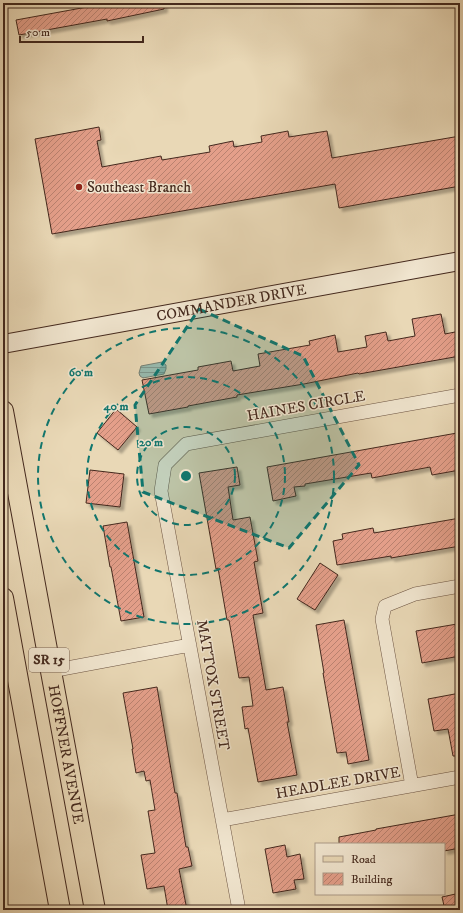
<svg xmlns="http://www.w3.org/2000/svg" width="463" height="913" viewBox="0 0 463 913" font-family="'IM FELL DW Pica',serif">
  <defs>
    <pattern id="water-rules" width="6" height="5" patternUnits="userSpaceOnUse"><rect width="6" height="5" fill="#97baae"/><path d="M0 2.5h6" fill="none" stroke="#7d978d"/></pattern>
    <pattern id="building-hatch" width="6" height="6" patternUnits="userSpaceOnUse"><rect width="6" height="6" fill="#e49f8a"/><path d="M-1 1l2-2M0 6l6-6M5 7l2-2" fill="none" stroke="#ba8270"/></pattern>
    <filter id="shadow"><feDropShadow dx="3.5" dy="3.5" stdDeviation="1" flood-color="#0004"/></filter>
  </defs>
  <rect width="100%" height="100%" fill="#e9d8b6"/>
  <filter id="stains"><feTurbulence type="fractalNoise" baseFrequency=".005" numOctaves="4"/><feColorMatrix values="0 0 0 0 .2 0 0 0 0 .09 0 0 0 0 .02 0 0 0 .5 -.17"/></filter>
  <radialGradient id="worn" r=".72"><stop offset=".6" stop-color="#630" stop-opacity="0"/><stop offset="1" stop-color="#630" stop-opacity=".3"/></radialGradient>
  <!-- water -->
  <path fill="url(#water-rules)" stroke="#758074" d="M 162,362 L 166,365 L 166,369 L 164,374 L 143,378 L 140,376 L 139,373 L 141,366 Z"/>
  <!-- building -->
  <path fill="url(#building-hatch)" stroke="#43281d" filter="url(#shadow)" d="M 113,3 L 164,3 L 164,9 L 107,21 L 107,19 L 19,35 L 16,20 L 98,5 L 98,6 Z
    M 99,127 L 101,140 L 97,141 L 102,167 L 161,156 L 162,160 L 210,152 L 209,146 L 233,141 L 234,147 L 262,142 L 261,136 L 288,131 L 289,137 L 327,131 L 332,158 L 460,136 L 460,186 L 339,208 L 335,184 L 52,234 L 35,139 Z
    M 441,314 L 445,334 L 460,331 L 460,356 L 359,374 L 358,373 L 304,384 L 237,395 L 237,397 L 188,406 L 188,407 L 149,414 L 142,380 L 198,370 L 198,367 L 231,361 L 233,371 L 260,366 L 258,354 L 310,345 L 309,341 L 335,335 L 338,352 L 367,347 L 365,336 L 386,332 L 388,341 L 415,336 L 412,319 Z
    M 116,409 L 137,427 L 118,450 L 97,433 Z
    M 457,433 L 460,452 L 460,470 L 432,475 L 430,467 L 372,478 L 371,473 L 305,484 L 305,486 L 294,487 L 296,496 L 273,501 L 267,467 Z
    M 237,467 L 240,485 L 228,487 L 233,520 L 250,517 L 258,561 L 254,562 L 263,613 L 253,615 L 266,690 L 283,687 L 289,722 L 287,722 L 297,775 L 258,782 L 248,728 L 245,729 L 242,707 L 253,706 L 249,677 L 239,678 L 229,620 L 227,620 L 218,568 L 216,569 L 199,473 Z
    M 90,470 L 124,474 L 120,507 L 86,503 Z
    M 460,518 L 460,546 L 391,558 L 391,556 L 337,565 L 333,541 L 343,539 L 342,534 L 373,528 L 374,533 Z
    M 127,522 L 144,617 L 121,621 L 111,567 L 110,567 L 103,526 Z
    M 320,563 L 338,575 L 315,610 L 297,599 Z
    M 344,620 L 369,760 L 348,764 L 346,752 L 337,753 L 323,673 L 324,673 L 316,625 Z
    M 457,624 L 460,643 L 460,656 L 422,663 L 416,631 Z
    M 157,687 L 175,793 L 177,793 L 186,847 L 188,847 L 192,866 L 179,869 L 187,910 L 168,910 L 164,886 L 147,889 L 141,855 L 155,853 L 148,811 L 155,810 L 150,780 L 146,781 L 144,771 L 136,773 L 132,749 L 133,749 L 123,693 Z
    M 460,693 L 460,756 L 453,756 L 448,729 L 434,731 L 428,699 Z
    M 460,814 L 460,848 L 444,851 L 444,844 L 339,844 L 339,837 L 376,830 L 376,829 Z
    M 285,845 L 287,857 L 300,854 L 304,879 L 294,880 L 296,889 L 273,893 L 265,849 Z
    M 460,893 L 460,910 L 445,910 L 442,897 Z"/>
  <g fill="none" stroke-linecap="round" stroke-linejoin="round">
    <!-- street casing -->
    <g stroke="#6c5443" stroke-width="14">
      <path id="street" d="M 51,671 L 190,645
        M 412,786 L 382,619 L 385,606 L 415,594 L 460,586
        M 222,820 L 460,777
        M 239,910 L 161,491 L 165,465 L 186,444 L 460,395"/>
    </g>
    <!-- secondary casing -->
    <g stroke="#43281d" stroke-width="20">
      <g id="secondary">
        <path id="s1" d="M 3,344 L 460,261"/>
      </g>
    </g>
    <!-- primary casing -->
    <g stroke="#43281d" stroke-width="22">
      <g id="primary">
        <path id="s2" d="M 3,411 L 95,910"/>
        <path d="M 3,598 L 60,910"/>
      </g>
    </g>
    <!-- street -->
    <use href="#street" stroke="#f1e6d0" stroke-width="13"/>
    <!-- secondary -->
    <use href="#secondary" stroke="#f1e6d0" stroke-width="18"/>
    <!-- primary -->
    <use href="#primary" stroke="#e9d8b6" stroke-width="20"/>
  </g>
  <!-- marked area -->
  <path fill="#0f766e" fill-opacity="0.2" stroke="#0f766e" stroke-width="3" stroke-dasharray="8 5" stroke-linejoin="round" d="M 199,309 L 303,356 L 359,465 L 289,548 L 143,492 L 135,405 Z"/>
  <!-- distance rings -->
  <g fill="none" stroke="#0f766e" stroke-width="2" stroke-dasharray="7 5">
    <circle cx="186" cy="476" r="49"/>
    <circle cx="186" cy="476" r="99"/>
    <circle cx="186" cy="476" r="148"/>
  </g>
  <!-- markers -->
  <circle fill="#8f2418" stroke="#f1e6d0" stroke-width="1.5" cx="79" cy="187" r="4"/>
  <g text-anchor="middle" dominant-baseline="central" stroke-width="3" stroke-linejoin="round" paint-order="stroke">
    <!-- shield labels -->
    <rect fill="#f1e6d0" stroke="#776153" stroke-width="1" x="29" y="648" width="40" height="24" rx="3"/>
    <g font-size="14" font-weight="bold" fill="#43281d">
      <text x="49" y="660">SR 15</text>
    </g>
    <!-- poi labels -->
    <g font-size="15" fill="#43281d" stroke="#f1e6d0" text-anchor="start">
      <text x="87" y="187">Southeast Branch</text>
    </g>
    <!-- street labels -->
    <g font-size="15" fill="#43281d" stroke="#f1e6d0">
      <text stroke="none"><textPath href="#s1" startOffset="232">COMMANDER DRIVE</textPath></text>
      <text transform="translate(306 406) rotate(-10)">HAINES CIRCLE</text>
      <text transform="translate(213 685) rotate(80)">MATTOX STREET</text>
      <text stroke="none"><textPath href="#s2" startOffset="349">HOFFNER AVENUE</textPath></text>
      <text transform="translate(338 783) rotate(-10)">HEADLEE DRIVE</text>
    </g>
  </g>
  <circle cx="186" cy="476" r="6" fill="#0f766e" stroke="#f1e6d0" stroke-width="2"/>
  <g font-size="12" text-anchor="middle" font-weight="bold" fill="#0f766e" stroke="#f1e6d0" stroke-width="3" stroke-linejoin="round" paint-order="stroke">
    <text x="81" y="376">60 m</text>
    <text x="116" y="410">40 m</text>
    <text x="151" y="446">20 m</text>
  </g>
  <!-- margin -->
  <rect width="463" height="913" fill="none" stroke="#e9d8b6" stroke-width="16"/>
  <rect x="4" y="4" width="455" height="905" fill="none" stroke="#43281d" stroke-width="2"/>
  <rect x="8" y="8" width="447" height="897" fill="none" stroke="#43281d"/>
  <!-- legend -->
  <rect x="315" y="843" width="130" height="52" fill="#f1e6d0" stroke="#ab9a88"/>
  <rect x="323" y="856" width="20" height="6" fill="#e9d8b6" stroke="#ab9a88"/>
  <text x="351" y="863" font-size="12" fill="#43281d">Road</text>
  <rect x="323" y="873" width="20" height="12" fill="url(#building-hatch)" stroke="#ab9a88"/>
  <text x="351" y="883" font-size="12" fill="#43281d">Building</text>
  <!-- scale -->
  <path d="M20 36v6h123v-6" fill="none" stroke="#43281d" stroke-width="2"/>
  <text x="26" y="36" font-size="12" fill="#43281d" stroke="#f1e6d0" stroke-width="3" paint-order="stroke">50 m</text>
  <rect width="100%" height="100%" filter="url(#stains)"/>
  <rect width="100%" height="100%" fill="url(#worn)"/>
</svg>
